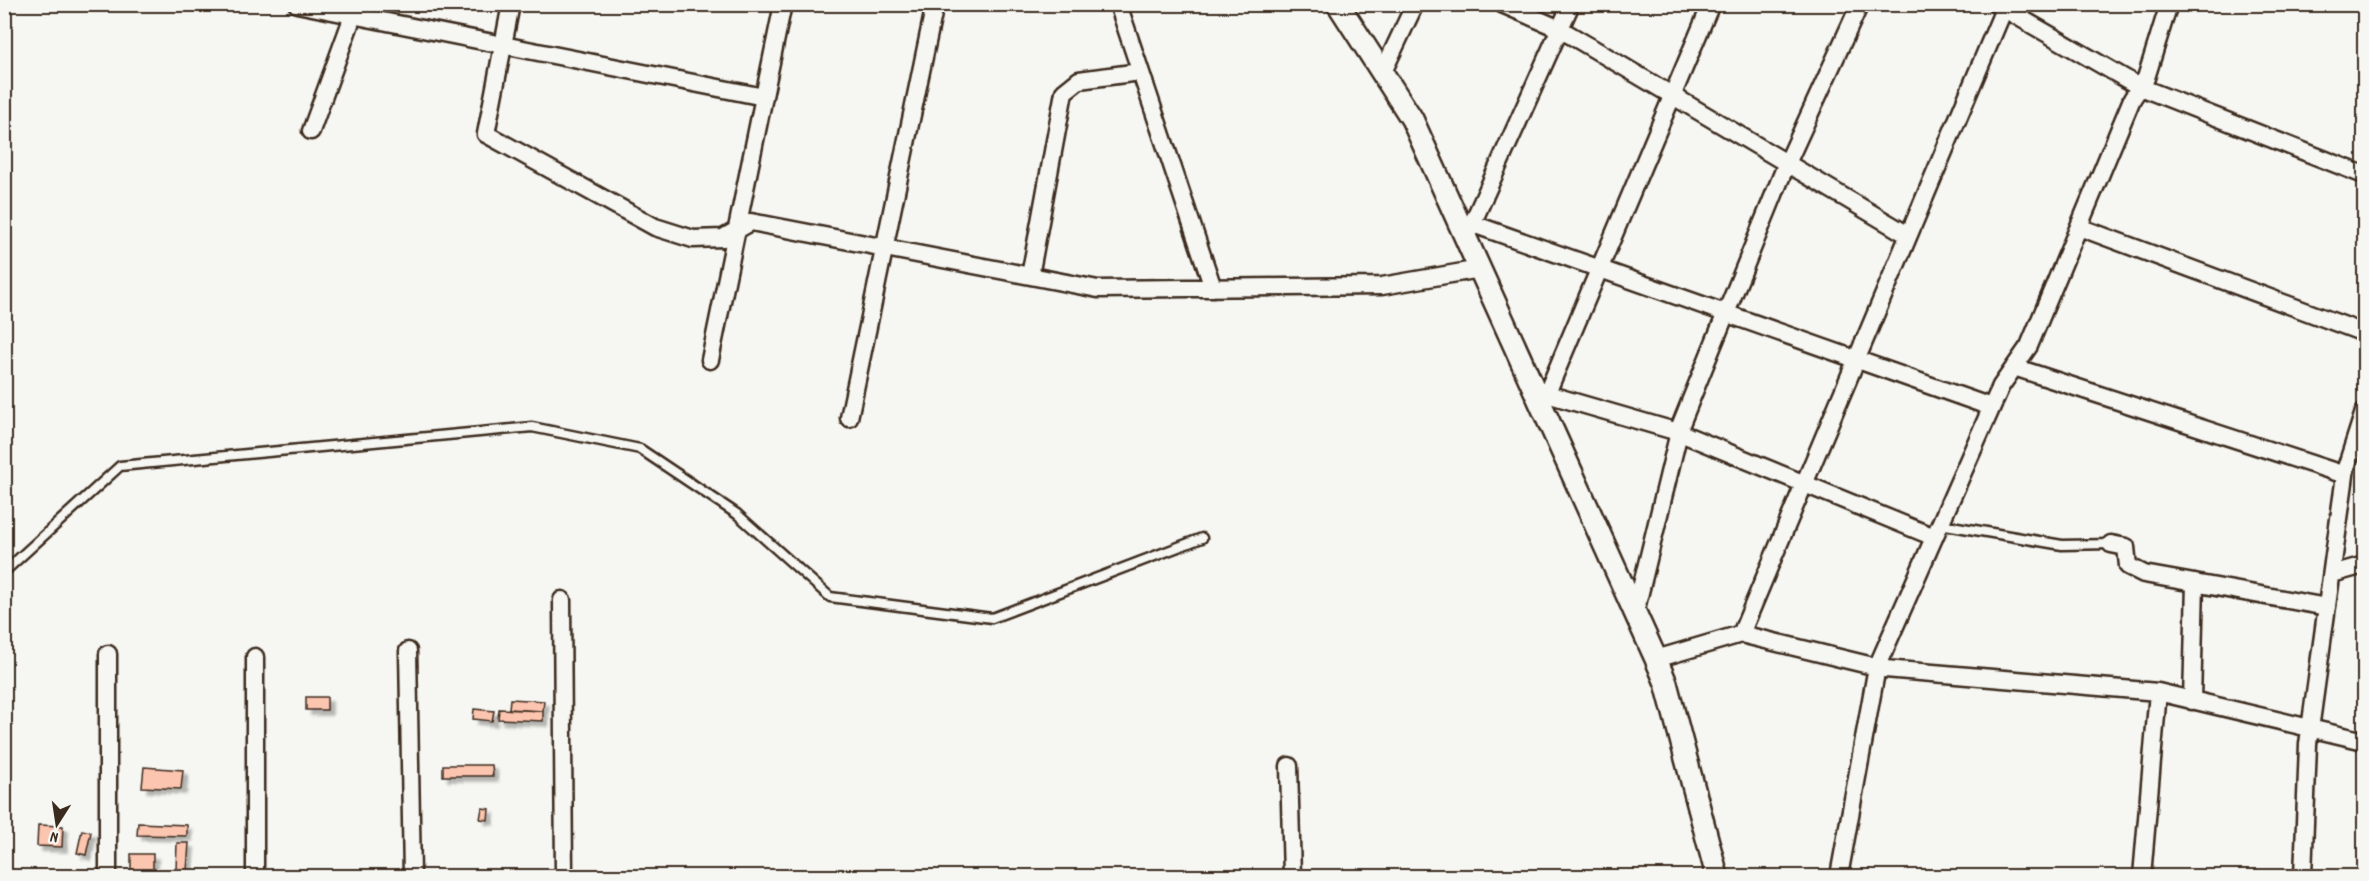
<svg xmlns="http://www.w3.org/2000/svg" width="2369" height="881" viewBox="0 0 2369 881" font-family="Dekko,sans-serif">
  <defs>
    <filter id="shadow"><feDropShadow dx="5" dy="5" stdDeviation="1.5" flood-color="#0004"/></filter>
  </defs>
  <rect width="100%" height="100%" fill="#f6f6f2"/>
  <filter id="ink" filterUnits="userSpaceOnUse"><feTurbulence type="fractalNoise" baseFrequency=".0167" numOctaves="2"/><feDisplacementMap in="SourceGraphic" scale="12" xChannelSelector="R" yChannelSelector="G"/><feConvolveMatrix kernelMatrix="1 2 1 2 8 2 1 2 1" color-interpolation-filters="sRGB"/></filter>
  <g filter="url(#ink)">
    <!-- building -->
    <path fill="#fcc5af" stroke="#3b2a1e" stroke-width="1.5" filter="url(#shadow)" d="M 306,697 L 327,697 L 327,710 L 306,710 Z
      M 510,699 L 544,701 L 543,711 L 509,709 Z
      M 474,709 L 494,711 L 492,721 L 473,719 Z
      M 499,709 L 543,711 L 543,721 L 498,719 Z
      M 443,765 L 492,765 L 493,776 L 443,776 Z
      M 144,767 L 183,770 L 181,789 L 142,787 Z
      M 482,808 L 489,809 L 488,820 L 480,819 Z
      M 138,823 L 187,825 L 187,836 L 137,835 Z
      M 38,825 L 63,826 L 62,847 L 37,846 Z
      M 82,830 L 91,832 L 86,855 L 77,853 Z
      M 177,843 L 189,843 L 187,871 L 176,870 Z
      M 131,854 L 153,854 L 153,876 L 131,876 Z"/>
    <g fill="none" stroke-linecap="round" stroke-linejoin="round">
      <!-- service casing -->
      <g stroke="#3b2a1e" stroke-width="13">
        <path id="service" d="M 1940,524 L 2062,545 L 2111,544
          M 4,572 L 120,466 L 532,427 L 640,449 L 737,514 L 830,597 L 992,618 L 1202,538"/>
      </g>
      <!-- minor casing -->
      <g stroke="#3b2a1e" stroke-width="21">
        <path id="minor" d="M 297,4 L 764,97
          M 511,4 L 486,134 L 655,227 L 693,239 L 723,238 L 751,222 L 1098,289 L 1382,286 L 1480,269
          M 1118,4 L 1213,288
          M 1502,4 L 1560,29 L 1908,235
          M 1996,4 L 2140,87 L 2364,175
          M 1382,74 L 1415,4
          M 311,131 L 350,24 L 353,7
          M 1473,224 L 1991,407
          M 2079,227 L 2364,333
          M 1468,233 L 1571,4
          M 1030,276 L 1064,92 L 1079,80 L 1140,72
          M 710,360 L 783,4
          M 2014,367 L 2345,475
          M 1547,394 L 1678,432 L 1934,537
          M 1542,405 L 1711,4
          M 849,418 L 935,4
          M 2111,544 L 2126,547 L 2128,566 L 2144,574 L 2327,607
          M 2332,574 L 2364,565
          M 562,600 L 564,876
          M 1635,613 L 1681,424 L 1784,170 L 1860,4
          M 1741,634 L 2006,4
          M 408,651 L 412,876
          M 108,654 L 108,876
          M 1656,659 L 1741,634 L 1885,669 L 2158,692 L 2364,741
          M 2192,701 L 2195,583
          M 1289,766 L 1292,876
          M 255,876 L 255,657
          M 1839,876 L 1877,667 L 2001,386 L 2029,346 L 2132,99 L 2146,78 L 2169,4
          M 2142,876 L 2158,692
          M 2303,876 L 2308,744 L 2346,468 L 2364,412"/>
      </g>
      <!-- tertiary casing -->
      <g stroke="#3b2a1e" stroke-width="26">
        <path id="tertiary" d="M 1338,4 L 1412,119 L 1656,659 L 1666,683 L 1717,876"/>
      </g>
      <!-- service -->
      <use href="#service" stroke="#f6f6f2" stroke-width="8"/>
      <!-- minor -->
      <use href="#minor" stroke="#f6f6f2" stroke-width="16"/>
      <!-- tertiary -->
      <use href="#tertiary" stroke="#f6f6f2" stroke-width="21"/>
    </g>
  </g>
  <!-- margin -->
  <rect width="2369" height="881" fill="none" stroke="#f6f6f2" stroke-width="24"/>
  <rect x="12" y="12" width="2345" height="857" fill="none" stroke="#3b2a1e" stroke-width="2" filter="url(#ink)"/>
  <!-- north arrow -->
  <g transform="translate(57 824) rotate(192)" stroke="#f6f6f2" stroke-width="4.5" paint-order="stroke">
  <path d="M0-4.5L10 22L0 15L-10 22Z" fill="#3b2a1e"/>
  <text y="-9" font-size="16" font-weight="bold" text-anchor="middle" fill="#3b2a1e">N</text>
  </g>
</svg>
